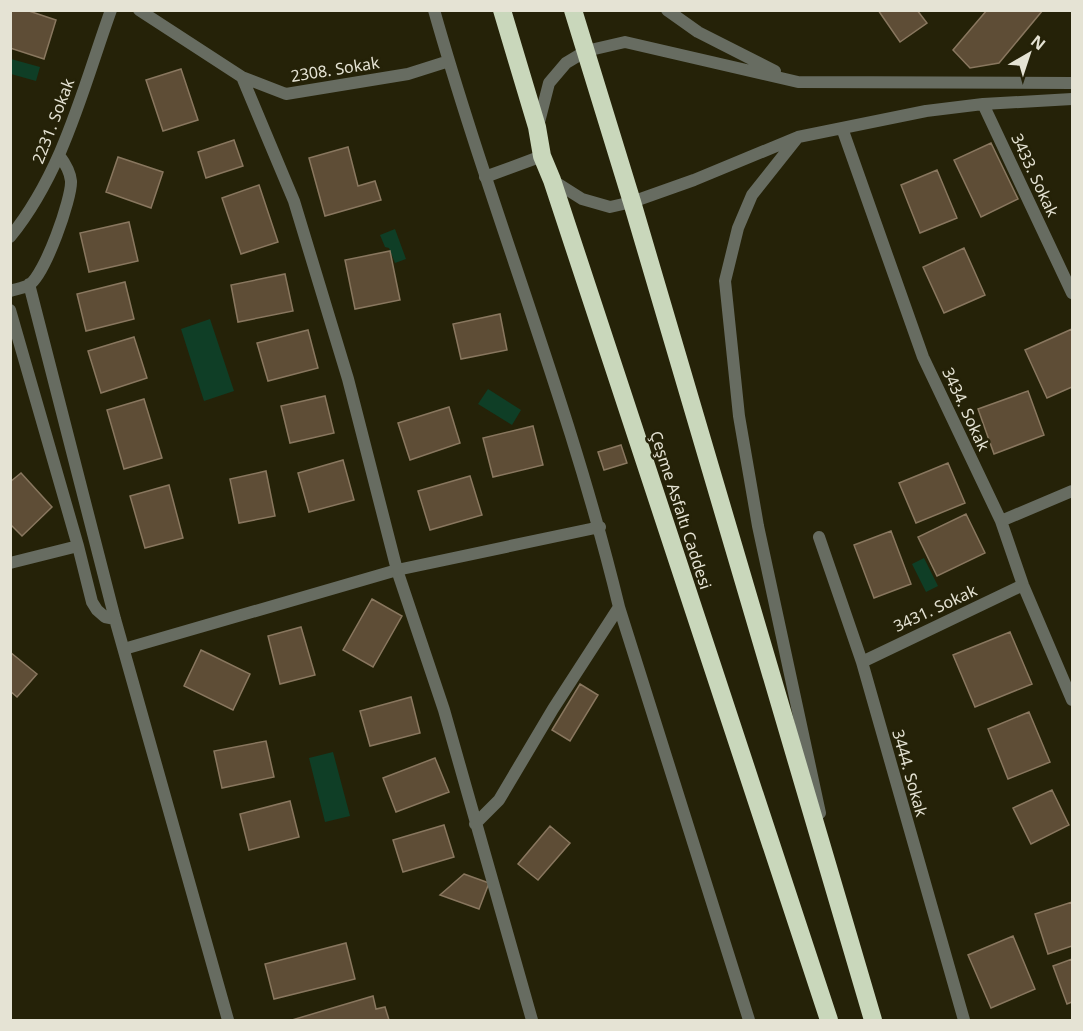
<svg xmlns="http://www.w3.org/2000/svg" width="1083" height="1031" viewBox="0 0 1083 1031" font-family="'Noto Sans',sans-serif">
  <rect width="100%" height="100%" fill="#252208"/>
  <!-- water -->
  <path fill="#0f3e26" d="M 11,59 L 40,67 L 36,81 L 11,74 Z
    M 395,229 L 406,259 L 395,263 L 389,248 L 385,247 L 380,235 Z
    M 210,319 L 234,391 L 204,401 L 181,329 Z
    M 488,389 L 521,410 L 512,425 L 478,404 Z
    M 924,558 L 938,586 L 926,592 L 912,564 Z
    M 333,752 L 350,816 L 325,822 L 309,758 Z"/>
  <!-- building -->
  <path fill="#5e4d36" stroke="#89775f" stroke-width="1.5" d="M 10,10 L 26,10 L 56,20 L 44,59 L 10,48 Z
    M 878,10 L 917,10 L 927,23 L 900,42 Z
    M 987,10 L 1043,10 L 999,63 L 970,68 L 953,50 Z
    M 181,69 L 198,120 L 163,131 L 146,80 Z
    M 234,140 L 243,166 L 206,178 L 198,152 Z
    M 991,143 L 1018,199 L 981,217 L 954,160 Z
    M 348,147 L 358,186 L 375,181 L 381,200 L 325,216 L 309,158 Z
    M 118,157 L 163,172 L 151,208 L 106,192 Z
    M 937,170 L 957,218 L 920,233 L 901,185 Z
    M 259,185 L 278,242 L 241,254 L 222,198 Z
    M 129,222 L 138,261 L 89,272 L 80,233 Z
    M 964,248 L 985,295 L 944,313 L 923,267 Z
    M 390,251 L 400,300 L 355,309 L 345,260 Z
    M 285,274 L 293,311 L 238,322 L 231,285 Z
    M 125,282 L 134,319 L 86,331 L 77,294 Z
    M 500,314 L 507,350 L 461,359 L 453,324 Z
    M 1072,329 L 1072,387 L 1047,398 L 1025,350 Z
    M 308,330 L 318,368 L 268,381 L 257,343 Z
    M 134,337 L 147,378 L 101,393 L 88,351 Z
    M 1028,391 L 1044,435 L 994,454 L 978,409 Z
    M 325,396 L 334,433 L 290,443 L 281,406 Z
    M 144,399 L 162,458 L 124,469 L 107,410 Z
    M 449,407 L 460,443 L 410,460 L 398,423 Z
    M 533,426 L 543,465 L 493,477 L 483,438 Z
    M 621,445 L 627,463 L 604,470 L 598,452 Z
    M 343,460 L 354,500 L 309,512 L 298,473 Z
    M 948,463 L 965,503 L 916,523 L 899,483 Z
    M 266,471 L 275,516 L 239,523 L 230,479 Z
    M 21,473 L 52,507 L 22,536 L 10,524 L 10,482 Z
    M 470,476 L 482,515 L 430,530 L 418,491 Z
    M 169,485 L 183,538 L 145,548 L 130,496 Z
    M 966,514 L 985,553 L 937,576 L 918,537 Z
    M 891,531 L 911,584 L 874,598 L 854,545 Z
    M 372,599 L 402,616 L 373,667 L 343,650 Z
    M 301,627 L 315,675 L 280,684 L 268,636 Z
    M 1010,632 L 1032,684 L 975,707 L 953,655 Z
    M 201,650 L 250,674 L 233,710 L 184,686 Z
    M 10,652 L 37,674 L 17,697 L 10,691 Z
    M 580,684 L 598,695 L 570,741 L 552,730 Z
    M 411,697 L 420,733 L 370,746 L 360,711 Z
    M 1029,712 L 1050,762 L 1008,779 L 988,729 Z
    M 266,741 L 274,777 L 222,788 L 214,751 Z
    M 435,758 L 449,792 L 396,812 L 383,778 Z
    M 1052,790 L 1069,825 L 1031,844 L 1013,808 Z
    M 290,801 L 299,837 L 249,850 L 240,814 Z
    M 444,825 L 454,857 L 403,872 L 393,840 Z
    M 550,826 L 570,843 L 538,880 L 518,864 Z
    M 464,874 L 489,883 L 479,909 L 440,895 Z
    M 1072,902 L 1072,946 L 1048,954 L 1035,914 Z
    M 1013,936 L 1035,989 L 991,1008 L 968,955 Z
    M 346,943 L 355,979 L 274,999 L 265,964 Z
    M 1072,959 L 1072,1002 L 1067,1004 L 1053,966 Z
    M 373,996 L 376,1009 L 385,1007 L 389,1020 L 292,1020 Z"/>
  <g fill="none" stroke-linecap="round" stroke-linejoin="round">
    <!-- street -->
    <path stroke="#676c61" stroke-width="12" d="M 139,10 L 242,77 L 286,94 L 408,74 L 449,61
      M 434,10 C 491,211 570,404 619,607 L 553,709 L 499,800 L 475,824
      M 667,10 L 698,32 L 775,71
      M 242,77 L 294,201 L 348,379 L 397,570 L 444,710 L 532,1020
      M 983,104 L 1072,293
      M 538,126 L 549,83 L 566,63 L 586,51 L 625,42 L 798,82 L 1072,83
      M 842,128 L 923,357 L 1001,521 L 1023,585 L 1072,700
      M 798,137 L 752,195 L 738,228 L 725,281 L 739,416 L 758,526 L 820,813
      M 485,177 L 542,156
      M 552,180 L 582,199 L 610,207 L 632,202 L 694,180 L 798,137 L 926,111 L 983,104 L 1072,99
      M 10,237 C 63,172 83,88 111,10
      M 29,284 L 115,619 L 228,1020
      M 10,291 C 16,289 24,288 29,285 C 45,275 72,198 71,181 C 70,171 65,163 59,155
      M 10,310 L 78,546 L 92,602 L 97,610 L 105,617 L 115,619
      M 1001,521 L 1072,491
      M 819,537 L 862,662 L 964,1020
      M 10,563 L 78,546
      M 619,607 L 749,1020
      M 124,649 L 397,570 L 600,527
      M 862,662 L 1023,585"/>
    <!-- highway -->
    <path stroke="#c9d7bb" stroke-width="18" d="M 502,10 L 537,127 L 542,156 L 552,180 L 829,1020
      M 573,10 L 632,202 L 873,1020"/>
  </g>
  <g text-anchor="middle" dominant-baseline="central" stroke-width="5" stroke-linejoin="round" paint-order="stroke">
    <!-- street labels -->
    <g font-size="16" fill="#e5e3d4" stroke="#252208">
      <text transform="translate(335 69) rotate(-9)">2308. Sokak</text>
      <text transform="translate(53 121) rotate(-69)">2231. Sokak</text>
      <text transform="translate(1035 175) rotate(65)">3433. Sokak</text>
      <text transform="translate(966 409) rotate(65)">3434. Sokak</text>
      <text transform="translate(681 510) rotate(72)">Çeşme Asfaltı Caddesi</text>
      <text transform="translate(935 608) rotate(-25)">3431. Sokak</text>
      <text transform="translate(910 773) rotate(74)">3444. Sokak</text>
    </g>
  </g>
  <!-- border -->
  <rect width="1083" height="1031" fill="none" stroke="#e5e3d4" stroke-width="24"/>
  <!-- north arrow -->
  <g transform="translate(1029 54) rotate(39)" stroke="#252208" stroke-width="4.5" paint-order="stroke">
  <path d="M0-4.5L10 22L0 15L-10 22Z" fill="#e5e3d4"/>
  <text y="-9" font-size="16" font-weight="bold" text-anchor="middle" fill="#e5e3d4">N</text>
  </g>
</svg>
